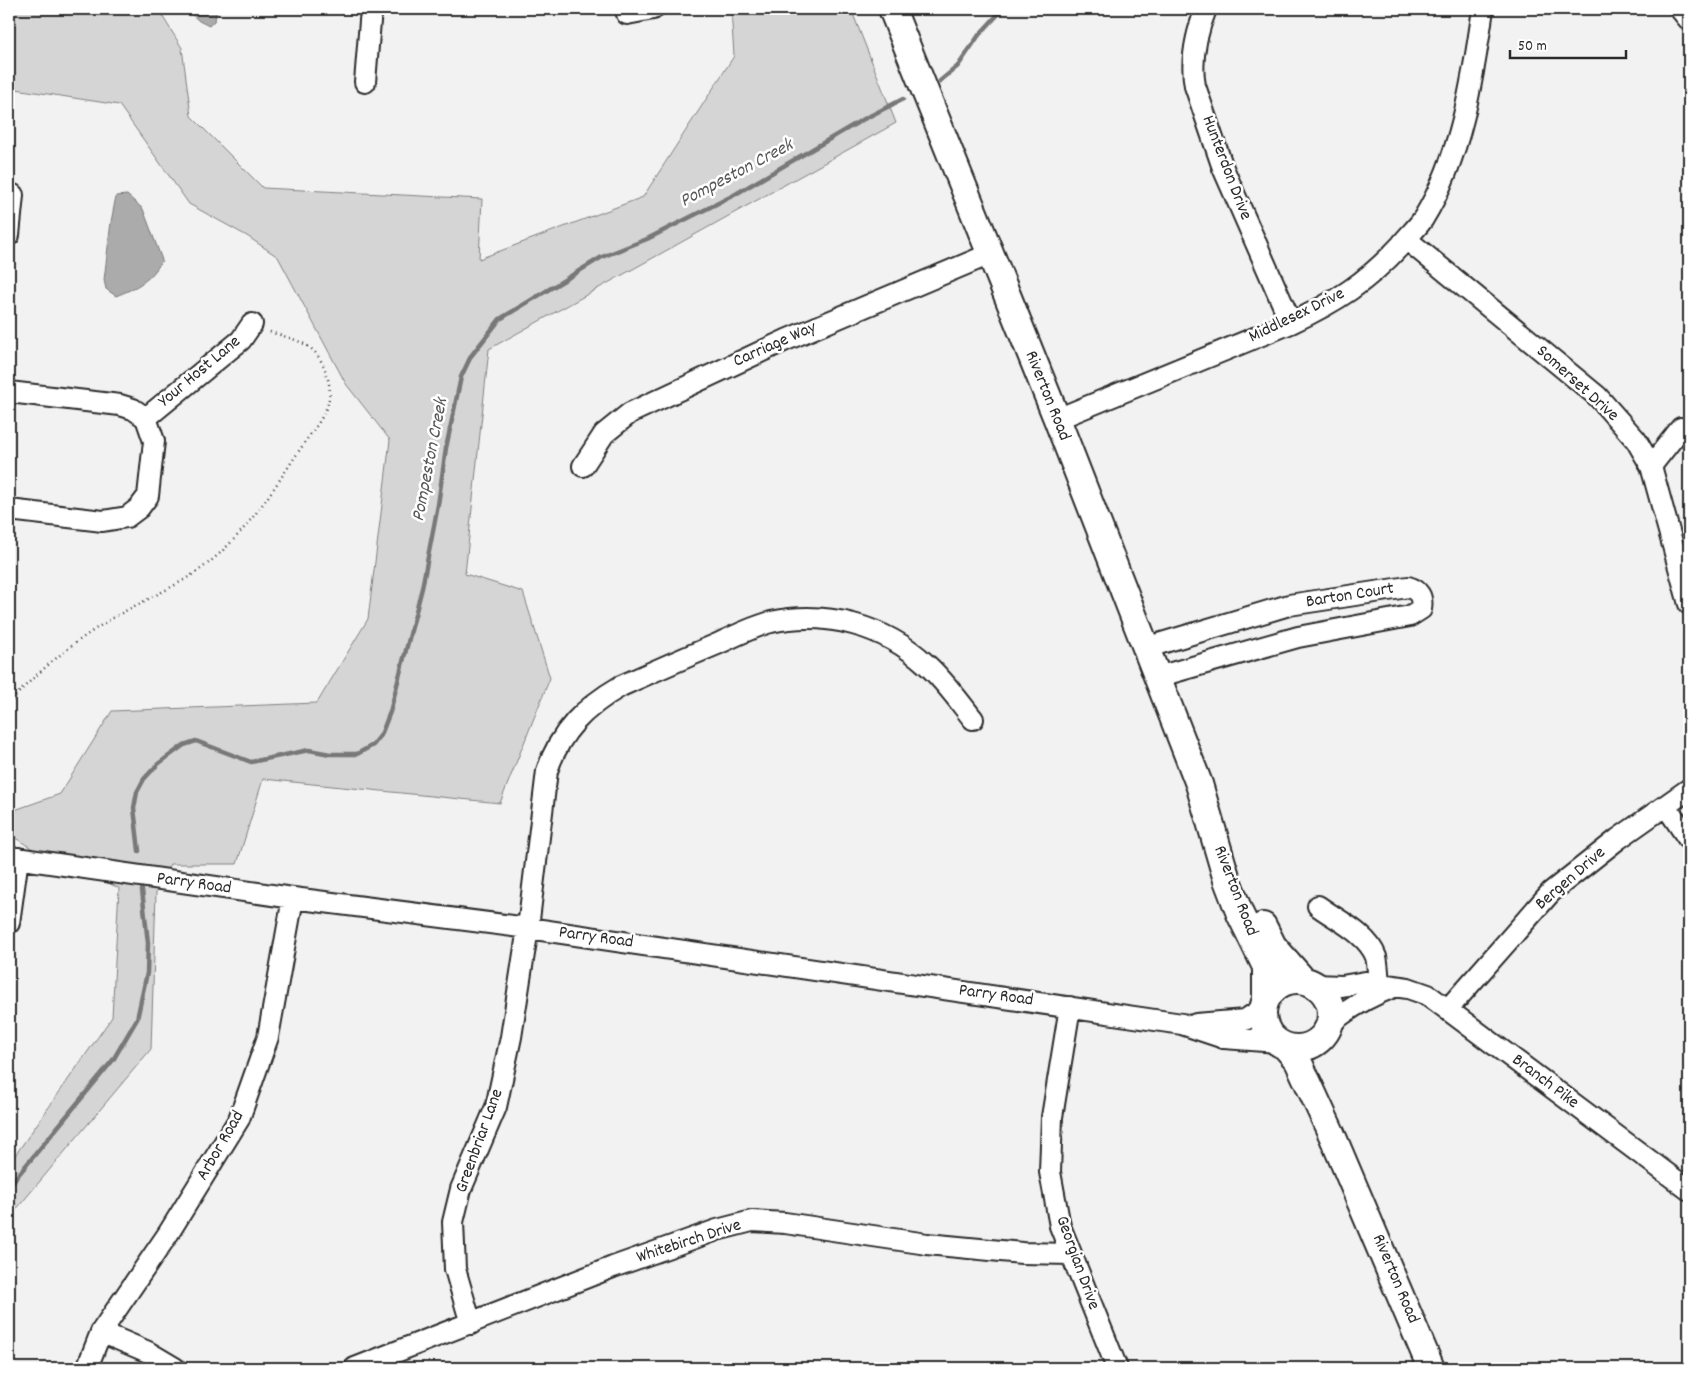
<svg xmlns="http://www.w3.org/2000/svg" width="1698" height="1377" viewBox="0 0 1698 1377" font-family="Dekko,sans-serif">
  <rect width="100%" height="100%" fill="#f2f2f2"/>
  <filter id="ink" filterUnits="userSpaceOnUse"><feTurbulence type="fractalNoise" baseFrequency=".02" numOctaves="2"/><feDisplacementMap in="SourceGraphic" scale="10" xChannelSelector="R" yChannelSelector="G"/><feConvolveMatrix kernelMatrix="1 2 1 2 8 2 1 2 1" color-interpolation-filters="sRGB"/></filter>
  <g filter="url(#ink)">
    <!-- green -->
    <path fill="#d5d5d5" stroke="#808080" d="M 9,9 L 158,9 L 182,48 L 191,116 L 263,188 L 482,199 L 479,259 L 643,197 L 734,56 L 731,9 L 851,9 L 896,123 L 489,349 L 465,574 L 523,592 L 550,678 L 500,803 L 263,779 L 237,864 L 170,864 L 156,892 L 151,1049 L 9,1218 L 9,1164 L 112,1017 L 119,888 L 36,851 L 9,834 L 9,812 L 60,794 L 112,711 L 317,703 L 368,619 L 390,440 L 346,384 L 278,257 L 247,236 L 189,204 L 119,105 L 9,88 Z"/>
    <!-- water -->
    <path fill="#ababab" stroke="#787878" d="M 186,9 L 217,9 L 215,20 L 209,26 L 199,21 Z
      M 127,195 L 143,209 L 162,260 C 152,280 136,288 116,296 L 106,289 L 104,280 L 111,222 L 116,196 Z"/>
    <g fill="none" stroke-linecap="round" stroke-linejoin="round">
      <!-- stream -->
      <path stroke="#787878" stroke-width="4.5" d="M 940,81 L 958,66 L 979,35 L 1003,9
        M 139,851 L 134,808 L 137,792 L 144,779 L 158,764 L 184,745 L 196,741 L 251,762 L 309,750 L 330,754 L 357,754 L 373,745 L 381,735 L 390,712 L 422,588 L 438,505 L 446,448 L 461,377 L 471,356 L 500,319 L 602,257 L 647,239 L 734,195 L 862,120 L 903,99
        M 9,1186 L 113,1060 L 137,1019 L 147,973 L 148,943 L 142,890"/>
      <!-- minor casing -->
      <g stroke="#2b2b2b" stroke-width="24">
        <path id="minor" d="M 1206,9 C 1196,34 1190,59 1195,86 L 1223,168 L 1291,323
          M 1680,9 L 1689,20
          M 627,14 L 653,9
          M 365,82 L 371,9
          M 9,235 L 13,195
          M 1406,239 L 1597,396 L 1636,440 L 1651,466 L 1689,604
          M 9,392 L 120,405 L 133,409 L 146,418 L 154,441 L 148,496 L 139,508 L 127,517 L 103,521 L 9,510
          M 146,418 L 241,340 L 252,324
          M 1057,419 L 1291,323 C 1336,302 1367,282 1401,245 C 1408,236 1417,228 1423,219 C 1461,158 1473,79 1483,9
          M 583,466 L 604,434 L 630,413 L 786,340 L 990,254
          M 1651,466 L 1681,428
          M 1145,648 L 1289,605 L 1408,587 C 1419,590 1423,597 1421,609 L 1410,616 L 1298,637 L 1157,677
          M 1666,806 L 1689,840
          M 9,857 L 293,898 L 528,928 L 1182,1024 L 1224,1038 L 1278,1042
          M 1318,906 C 1337,920 1368,934 1376,957 C 1378,965 1378,975 1379,984
          M 9,923 L 18,858
          M 1315,985 L 1342,986 L 1365,982 L 1408,988 L 1428,995 L 1689,1190
          M 1070,1007 L 1052,1117 L 1050,1172 L 1060,1226 L 1117,1368
          M 1448,1009 L 1551,892 L 1618,839 L 1689,789
          M 1196,1024 L 1245,1020 L 1263,1008
          M 1330,1024 C 1350,1007 1370,996 1394,987
          M 471,1324 L 455,1269 L 453,1222 L 461,1189 L 496,1107 L 511,1037 L 528,928 L 547,771 C 560,731 585,707 621,686 C 652,672 684,658 715,645 C 733,637 752,627 771,622 C 826,610 885,626 926,664 C 944,680 958,700 973,719
          M 101,1332 L 148,1352 L 175,1368
          M 87,1368 L 101,1332 L 168,1234 L 239,1119 L 268,1037 L 293,898
          M 355,1368 L 613,1267 L 717,1230 L 752,1221 L 785,1223 L 927,1244 L 1022,1253 L 1071,1254"/>
      </g>
      <!-- major casing -->
      <g stroke="#2b2b2b" stroke-width="30">
        <path id="major" d="M 892,9 L 1057,419 L 1199,784 L 1227,880 L 1240,914 L 1266,967 L 1266,999
          M 1263,926 L 1273,946 L 1303,980
          M1263 1014a34 34 0 1 1 68 0a34 34 0 1 1-68 0Z
          M 1285,1046 L 1298,1061 L 1332,1135 L 1431,1368"/>
      </g>
      <!-- path -->
      <path stroke="#2b2b2b" stroke-width="2.5" stroke-dasharray="1 4" stroke-linecap="butt" d="M 9,704 C 34,673 85,633 120,614 C 148,598 180,585 206,565 C 247,533 274,488 303,445 C 312,431 326,416 329,399 C 332,386 325,366 318,356 C 307,340 284,337 267,331"/>
      <!-- minor -->
      <use href="#minor" stroke="#fff" stroke-width="20"/>
      <!-- major -->
      <use href="#major" stroke="#fff" stroke-width="26"/>
    </g>
  </g>
  <g text-anchor="middle" dominant-baseline="central" stroke-width="5" stroke-linejoin="round" paint-order="stroke">
    <!-- street labels -->
    <g font-size="18" fill="#2b2b2b" stroke="#fff">
      <text transform="translate(1226 168) rotate(69)">Hunterdon Drive</text>
      <text transform="translate(1297 316) rotate(-26)">Middlesex Drive</text>
      <text transform="translate(775 345) rotate(-24)">Carriage Way</text>
      <text transform="translate(200 372) rotate(-40)">Your Host Lane</text>
      <text transform="translate(1577 384) rotate(42)">Somerset Drive</text>
      <text transform="translate(1047 396) rotate(68)">Riverton Road</text>
      <text transform="translate(1350 596) rotate(-9)">Barton Court</text>
      <text transform="translate(1571 879) rotate(-41)">Bergen Drive</text>
      <text transform="translate(194 884) rotate(8)">Parry Road</text>
      <text transform="translate(1235 891) rotate(69)">Riverton Road</text>
      <text transform="translate(596 938) rotate(8)">Parry Road</text>
      <text transform="translate(996 996) rotate(8)">Parry Road</text>
      <text transform="translate(1545 1082) rotate(37)">Branch Pike</text>
      <text transform="translate(480 1141) rotate(-70)">Greenbriar Lane</text>
      <text transform="translate(221 1146) rotate(-60)">Arbor Road</text>
      <text transform="translate(689 1242) rotate(-18)">Whitebirch Drive</text>
      <text transform="translate(1077 1263) rotate(70)">Georgian Drive</text>
      <text transform="translate(1395 1279) rotate(67)">Riverton Road</text>
    </g>
    <!-- water labels -->
    <g font-size="19" font-style="italic" fill="#585858" stroke="#fff">
      <text transform="translate(737 174) rotate(-28)">Pompeston Creek</text>
      <text transform="translate(431 460) rotate(-79)">Pompeston Creek</text>
    </g>
  </g>
  <!-- margin -->
  <rect width="1698" height="1377" fill="none" stroke="#fff" stroke-width="30"/>
  <rect x="15" y="15" width="1668" height="1347" fill="none" stroke="#2b2b2b" stroke-width="2" filter="url(#ink)"/>
  <!-- scale -->
  <path d="M1510 50v8h116v-8" fill="none" stroke="#2b2b2b" stroke-width="2.5"/>
  <text x="1518" y="50" font-size="15" fill="#2b2b2b" stroke="#ffffff" stroke-width="4" paint-order="stroke">50 m</text>
</svg>
